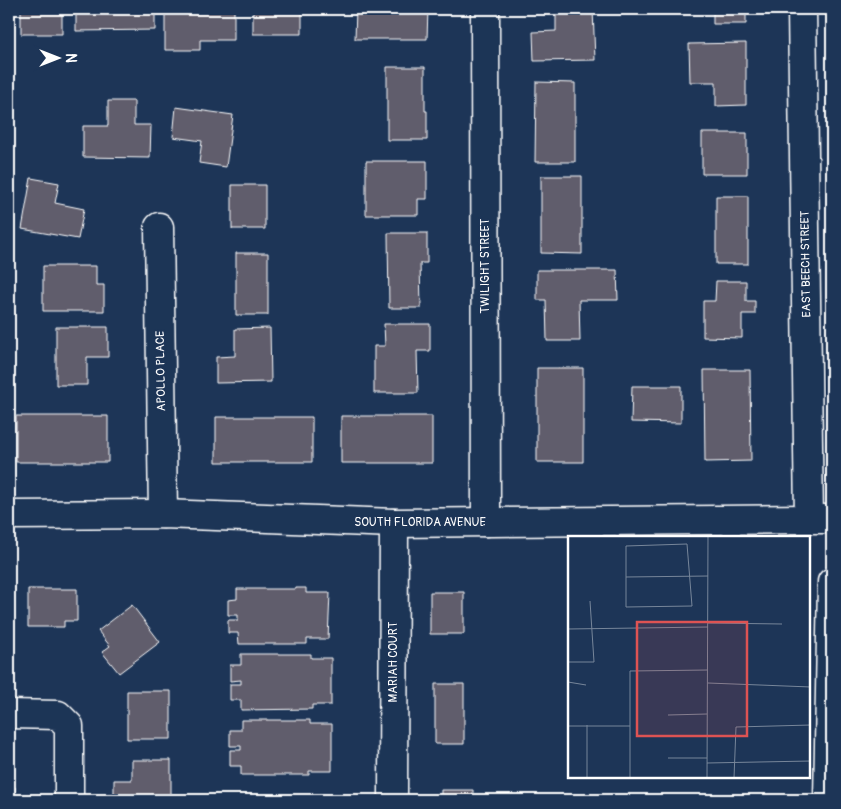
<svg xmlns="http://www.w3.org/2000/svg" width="841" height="809" viewBox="0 0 841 809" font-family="Pangolin,sans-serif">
  <rect width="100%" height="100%" fill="#1d3557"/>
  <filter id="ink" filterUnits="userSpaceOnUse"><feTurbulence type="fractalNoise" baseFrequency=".02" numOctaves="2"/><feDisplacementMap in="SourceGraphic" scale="10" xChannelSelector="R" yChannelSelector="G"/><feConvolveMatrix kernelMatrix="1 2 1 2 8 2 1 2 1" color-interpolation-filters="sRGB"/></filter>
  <g filter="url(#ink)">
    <!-- building -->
    <path fill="#605d6c" stroke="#fff" d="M 21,9 L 62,9 L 62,34 L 21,34 Z
      M 76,9 L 155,9 L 155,30 L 76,31 Z
      M 165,9 L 234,9 L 234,40 L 200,40 L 200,50 L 165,50 Z
      M 253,9 L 302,9 L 302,34 L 253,34 Z
      M 356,9 L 428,9 L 427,39 L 355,39 Z
      M 556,9 L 593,9 L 595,60 L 534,61 L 533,32 L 556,31 Z
      M 713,9 L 746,9 L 746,24 L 713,24 Z
      M 746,43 L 746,105 L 716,106 L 716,82 L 690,82 L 689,44 Z
      M 387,67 L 425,67 L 425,111 L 427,111 L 427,140 L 387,140 Z
      M 536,82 L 575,83 L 575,162 L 535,162 Z
      M 108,101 L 134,101 L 134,125 L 151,125 L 150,158 L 83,157 L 83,126 L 108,126 Z
      M 176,107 L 233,115 L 226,167 L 199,163 L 202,141 L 173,137 Z
      M 702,133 L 747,133 L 747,174 L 702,174 Z
      M 366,161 L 427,161 L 427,199 L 418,199 L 418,215 L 366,215 Z
      M 541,176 L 582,176 L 582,254 L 541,253 Z
      M 31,178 L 59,183 L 55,203 L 84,209 L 78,239 L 22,229 Z
      M 232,185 L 265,185 L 265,229 L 232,229 Z
      M 716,196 L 748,196 L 748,264 L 716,264 Z
      M 388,233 L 427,233 L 427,263 L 420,263 L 421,308 L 389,308 Z
      M 236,253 L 268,253 L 268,315 L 236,315 Z
      M 43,266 L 96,266 L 96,285 L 104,285 L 104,311 L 43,311 Z
      M 537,270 L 617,270 L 618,300 L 579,300 L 580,341 L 547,341 L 546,300 L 537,300 Z
      M 716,281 L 746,281 L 746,301 L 755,301 L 755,314 L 742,314 L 742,338 L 703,337 L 703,301 L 715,301 Z
      M 384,324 L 430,324 L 430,351 L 417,351 L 418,393 L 374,393 L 374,346 L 385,346 Z
      M 56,327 L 108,327 L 108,357 L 87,357 L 87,385 L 56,385 Z
      M 270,328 L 271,382 L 216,383 L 216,357 L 235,356 L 235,329 Z
      M 537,368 L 583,368 L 583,462 L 537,462 Z
      M 704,370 L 750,370 L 751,461 L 705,462 Z
      M 632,386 L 681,386 L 681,423 L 631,422 Z
      M 16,416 L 108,416 L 108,462 L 16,462 Z
      M 341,416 L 432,416 L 432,463 L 341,463 Z
      M 216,417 L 312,417 L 312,462 L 216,462 Z
      M 296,588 L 306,588 L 306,593 L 330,593 L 328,639 L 307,639 L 307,644 L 239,644 L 238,633 L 228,633 L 228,620 L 238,620 L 238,615 L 228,615 L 228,600 L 237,599 L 237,589 L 296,589 Z
      M 28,589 L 77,589 L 77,621 L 64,621 L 64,627 L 28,627 Z
      M 430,592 L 464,592 L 464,634 L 430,634 Z
      M 9,601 L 10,601 L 10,634 L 9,634 Z
      M 132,605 L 160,642 L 119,673 L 102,652 L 110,646 L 98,631 Z
      M 241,654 L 311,654 L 311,658 L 331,658 L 331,705 L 312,705 L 312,709 L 241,710 L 241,700 L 230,700 L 230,684 L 241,684 L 241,680 L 230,681 L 230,665 L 241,665 Z
      M 435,684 L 464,684 L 464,744 L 435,744 Z
      M 127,691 L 171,691 L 171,739 L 127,739 Z
      M 241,720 L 310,720 L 310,724 L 332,724 L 332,771 L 309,771 L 309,775 L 241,775 L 241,766 L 230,766 L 230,750 L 241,750 L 241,746 L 230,746 L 230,730 L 241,730 Z
      M 132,760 L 171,760 L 171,800 L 114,800 L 114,780 L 132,780 Z
      M 9,787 L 15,787 L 15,800 L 9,800 Z
      M 441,790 L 473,790 L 473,800 L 441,800 Z"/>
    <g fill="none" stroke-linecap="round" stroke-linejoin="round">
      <!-- minor casing -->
      <g stroke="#fff" stroke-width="31">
        <path id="minor" d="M 485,9 L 486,522
          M 802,9 L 809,519 L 832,519
          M 159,227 L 163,514
          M 9,714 L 58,715 L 69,726 L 69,800
          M 393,800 L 394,523
          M 828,800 L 832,582"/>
      </g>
      <!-- tertiary casing -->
      <g stroke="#fff" stroke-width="31">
        <path id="tertiary" d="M 9,515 L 163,514 L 394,523 L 809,519"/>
      </g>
      <!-- minor -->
      <use href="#minor" stroke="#1d3557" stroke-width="28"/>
      <!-- tertiary -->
      <use href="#tertiary" stroke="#1d3557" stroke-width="28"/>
    </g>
  </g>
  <g text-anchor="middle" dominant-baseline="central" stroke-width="4" stroke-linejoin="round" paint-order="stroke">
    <!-- street labels -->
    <g font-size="12" fill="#fff" stroke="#1d3557">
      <text transform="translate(806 264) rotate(-91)">EAST BEECH STREET</text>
      <text transform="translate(485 266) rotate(-90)">TWILIGHT STREET</text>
      <text transform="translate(161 371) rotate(-91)">APOLLO PLACE</text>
      <text x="420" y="522">SOUTH FLORIDA AVENUE</text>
      <text transform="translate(393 662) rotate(-90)">MARIAH COURT</text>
    </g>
  </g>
  <!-- overview -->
  <g transform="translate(568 536)">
    <rect width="242" height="242" fill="#1d3557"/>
    <path fill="none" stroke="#77869a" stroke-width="1" d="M 119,8 L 124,70 L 58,71 L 58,10 ZM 58,41 L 140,40M 140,87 L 214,88M 0,93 L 140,91M 0,126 L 26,126 L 22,65M 0,146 L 18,149M 140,147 L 243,151M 100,179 L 139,178M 19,189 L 19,242M 0,190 L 62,190M 100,222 L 139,222M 139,227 L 243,225M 62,242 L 62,135 L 140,134M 139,242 L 140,0M 166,242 L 168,191 L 243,189"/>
    <path fill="#de5353" fill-opacity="0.15" stroke="#de5353" stroke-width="2.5" d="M 69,86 L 179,86 L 179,200 L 69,200 Z"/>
    <rect width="242" height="242" fill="none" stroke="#fff" stroke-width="2.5"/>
  </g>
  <!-- margin -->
  <rect width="841" height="809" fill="none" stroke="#1d3557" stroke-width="30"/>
  <rect x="15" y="15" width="811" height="779" fill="none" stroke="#fff" stroke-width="2" filter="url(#ink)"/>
  <!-- north arrow -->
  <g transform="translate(58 58) rotate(90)" stroke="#1d3557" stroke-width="4" paint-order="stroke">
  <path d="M0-4L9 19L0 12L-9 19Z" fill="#ffffff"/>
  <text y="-8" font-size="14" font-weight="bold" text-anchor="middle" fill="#ffffff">N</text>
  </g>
</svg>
